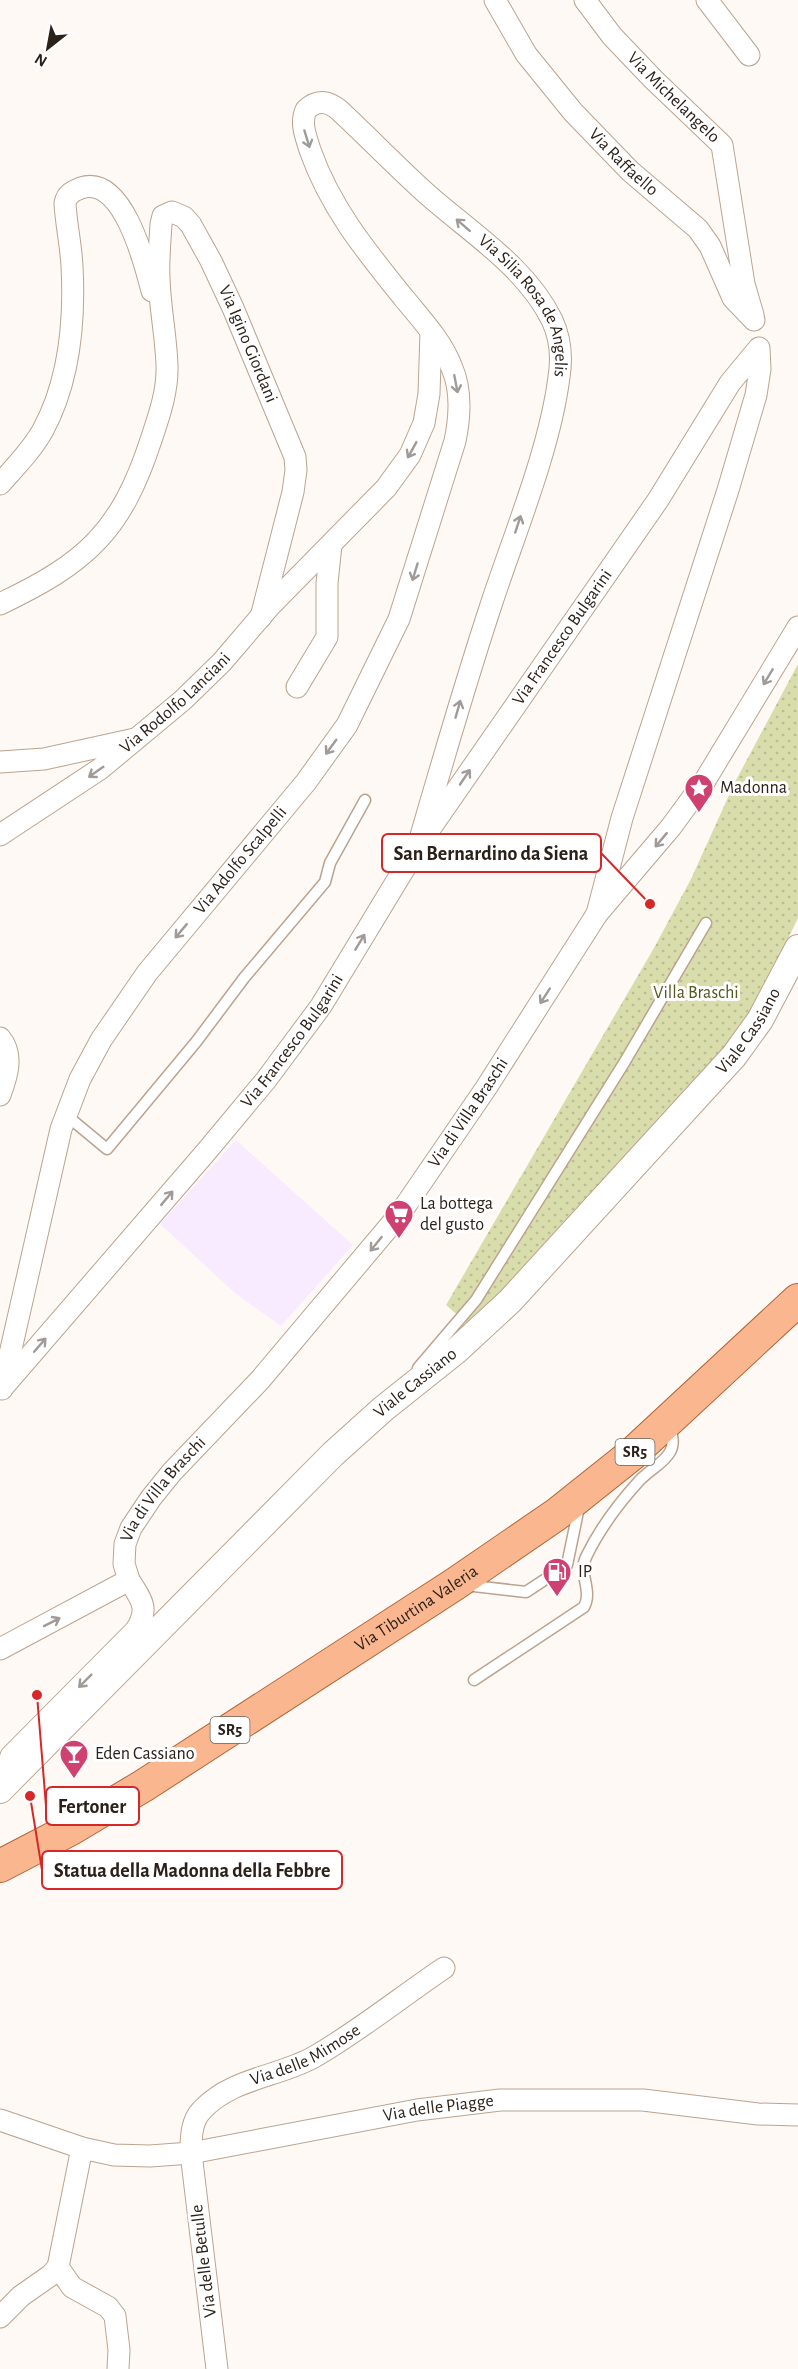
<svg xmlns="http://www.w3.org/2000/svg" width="798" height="2369" viewBox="0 0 798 2369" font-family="'Alegreya Sans',sans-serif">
  <defs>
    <pattern id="green-dots" width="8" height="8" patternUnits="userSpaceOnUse" patternTransform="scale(1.5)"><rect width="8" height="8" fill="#d8ddab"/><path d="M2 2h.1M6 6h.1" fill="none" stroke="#babd93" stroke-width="1.8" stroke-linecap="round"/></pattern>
  </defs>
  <rect width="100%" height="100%" fill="#fff9f5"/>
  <!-- education -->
  <path fill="#f9ebff" d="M 236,1140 L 353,1245 L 281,1326 L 236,1294 L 160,1224 Z"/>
  <!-- green -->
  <path fill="url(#green-dots)" d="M 798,664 L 798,918 L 745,1028 L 470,1326 L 446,1305 L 654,948 L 691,879 L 735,782 Z"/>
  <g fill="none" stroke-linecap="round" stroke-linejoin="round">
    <!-- service casing -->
    <g stroke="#bca38f" stroke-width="13">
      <path id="service" d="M 66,1115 L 107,1149 L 196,1042 L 244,978 L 325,882 L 330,863 L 365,800
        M 418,1368 L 476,1300 L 624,1063 L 706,923
        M 465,1585 L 526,1592 L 567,1565 L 579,1507
        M 474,1680 L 584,1607 C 593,1591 578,1573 586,1557 C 599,1530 619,1503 639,1481 C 648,1471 664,1463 670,1452 C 675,1443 672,1434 669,1425"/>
    </g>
    <!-- minor casing -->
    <g stroke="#bca38f" stroke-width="23">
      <g id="minor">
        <path id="s1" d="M 495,0 L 526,54 L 573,112 L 630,171 L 698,229 L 710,246 L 733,298 L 754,320"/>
        <path id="s2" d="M 585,0 L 612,36 L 653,79 L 722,145 L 744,284 L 753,315"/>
        <path d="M 707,0 L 749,55"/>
        <path d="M 0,484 C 15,467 32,450 43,430 C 70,380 75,322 72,266 C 71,245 66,224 65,203 C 67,194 73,191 81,188 C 123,174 145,264 152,291"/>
        <path id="s3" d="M 0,604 C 86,563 121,532 151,440 C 159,416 168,391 167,365 C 166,336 160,308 159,279 C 158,261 160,242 161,224 L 163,216 L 172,212 L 184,217 L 191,225 L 211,261 L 233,308 L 295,457 L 296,470 L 293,492 L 261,617"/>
        <path d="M 297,687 L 327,637 L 327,583 L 331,545"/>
        <path d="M 0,762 L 44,759 L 135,739"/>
        <path id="s4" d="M 0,835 L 100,769 L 183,700 L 222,662 L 269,607 L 386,488 L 410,455 L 424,423 L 429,394 L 431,332"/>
        <path d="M 0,1038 C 14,1055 7,1076 0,1095"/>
        <path id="s5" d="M 4,1386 L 206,1152 L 266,1080 L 321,1006 L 418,846 L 658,500 L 730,383 L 759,348 L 760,369 L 756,395 L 728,490 L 622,818 L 597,914"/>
        <path id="s6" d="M 2,1389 L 61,1129 L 80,1079 L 101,1040 L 147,973 L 306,782 L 347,725 L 399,619 L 455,441 C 460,417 462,391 452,368 C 442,341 421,319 403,297 C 365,250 330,207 310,150 C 306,137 300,123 306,110 C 317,99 328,101 339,110 C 369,138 398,168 428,195 C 471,233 526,267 552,320 C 560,337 562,358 559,377 C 550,448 516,530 493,599 C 466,680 442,763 418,846"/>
        <path id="s7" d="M 129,1580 L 124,1564 L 125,1544 L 131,1528 L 151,1498 L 172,1472 L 260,1380 L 399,1215 L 486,1088 L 597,914 L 671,827 L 704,782 L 798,627"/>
        <path d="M 0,1649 L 129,1580 C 141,1599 150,1608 136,1630 L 11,1756 L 7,1767 L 10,1781"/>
        <path id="s8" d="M 0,2120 L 82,2148 L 114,2155 L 150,2156 L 191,2153 L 417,2110 L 500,2100 L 643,2100 L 758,2114 L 798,2115"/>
        <path d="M 58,2267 L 72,2287 L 108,2307 L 115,2316 L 119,2350 L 118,2369"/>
        <path d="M 0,2317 L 21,2296 L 51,2275 L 58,2267 L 82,2148"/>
        <path id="s9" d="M 217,2369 L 191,2153 C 191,2138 191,2121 202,2110 C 232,2078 278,2077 314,2057 C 359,2031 401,1997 444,1968"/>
      </g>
    </g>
    <!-- tertiary casing -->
    <g stroke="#bca38f" stroke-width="28">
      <g id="tertiary">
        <path id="s10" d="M 0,1790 L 333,1454 L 383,1409 L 457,1350 L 510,1301 L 734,1056 L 760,1020 L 798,948"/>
      </g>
    </g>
    <!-- primary casing -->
    <g stroke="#b06335" stroke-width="34">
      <g id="primary">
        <path id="s11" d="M 0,1866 L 71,1829 L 143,1786 L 455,1584 L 557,1514 L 631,1455 L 798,1300"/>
      </g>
    </g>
    <!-- service -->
    <use href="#service" stroke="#fff" stroke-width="10"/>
    <!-- minor -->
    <use href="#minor" stroke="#fff" stroke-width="21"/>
    <!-- tertiary -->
    <use href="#tertiary" stroke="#fff" stroke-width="26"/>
    <!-- primary -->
    <use href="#primary" stroke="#fab78f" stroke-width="32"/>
  </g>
  <!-- one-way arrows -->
  <defs><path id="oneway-shaft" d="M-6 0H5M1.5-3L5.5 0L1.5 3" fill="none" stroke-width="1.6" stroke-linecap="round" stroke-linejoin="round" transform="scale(1.5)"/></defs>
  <g stroke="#a09b98">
    <use href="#oneway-shaft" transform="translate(307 139) rotate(73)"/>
    <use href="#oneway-shaft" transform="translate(463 225) rotate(-139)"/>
    <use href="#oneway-shaft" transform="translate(456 384) rotate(79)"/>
    <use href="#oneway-shaft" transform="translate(412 450) rotate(119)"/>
    <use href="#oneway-shaft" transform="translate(518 524) rotate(-72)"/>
    <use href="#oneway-shaft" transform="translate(415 572) rotate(107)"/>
    <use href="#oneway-shaft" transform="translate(768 677) rotate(121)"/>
    <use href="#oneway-shaft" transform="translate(458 709) rotate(-74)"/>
    <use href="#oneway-shaft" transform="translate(331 747) rotate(126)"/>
    <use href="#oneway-shaft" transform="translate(96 772) rotate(145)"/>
    <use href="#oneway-shaft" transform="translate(465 777) rotate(-56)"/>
    <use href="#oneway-shaft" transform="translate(661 840) rotate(130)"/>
    <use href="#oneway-shaft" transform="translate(181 931) rotate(130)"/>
    <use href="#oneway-shaft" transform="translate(360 942) rotate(-59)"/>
    <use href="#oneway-shaft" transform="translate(545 996) rotate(123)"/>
    <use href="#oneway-shaft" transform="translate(167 1198) rotate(-50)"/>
    <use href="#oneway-shaft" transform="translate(376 1244) rotate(129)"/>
    <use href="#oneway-shaft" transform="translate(40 1345) rotate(-49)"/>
    <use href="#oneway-shaft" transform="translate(52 1622) rotate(-27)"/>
    <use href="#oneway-shaft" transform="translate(85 1681) rotate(135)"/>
  </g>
  <!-- icons -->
  <defs>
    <g id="sight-pin" transform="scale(1.5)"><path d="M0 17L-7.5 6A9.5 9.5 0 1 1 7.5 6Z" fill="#ce4171" stroke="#fff"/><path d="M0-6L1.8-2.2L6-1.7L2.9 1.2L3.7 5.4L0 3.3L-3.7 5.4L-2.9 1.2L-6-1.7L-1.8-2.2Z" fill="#fff"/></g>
    <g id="supermarket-pin" transform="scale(1.5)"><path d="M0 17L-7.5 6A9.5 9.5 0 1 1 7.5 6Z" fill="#ce4171" stroke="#fff"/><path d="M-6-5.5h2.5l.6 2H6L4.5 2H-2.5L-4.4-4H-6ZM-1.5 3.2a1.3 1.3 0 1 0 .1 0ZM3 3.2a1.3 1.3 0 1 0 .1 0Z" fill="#fff"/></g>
    <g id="fuel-pin" transform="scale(1.5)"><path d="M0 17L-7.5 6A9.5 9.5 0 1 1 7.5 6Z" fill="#ce4171" stroke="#fff"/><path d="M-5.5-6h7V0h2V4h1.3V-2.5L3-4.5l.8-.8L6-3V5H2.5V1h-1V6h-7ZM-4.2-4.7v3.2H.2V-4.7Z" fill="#fff"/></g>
    <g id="bar-pin" transform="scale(1.5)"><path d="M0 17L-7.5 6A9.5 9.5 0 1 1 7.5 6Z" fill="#ce4171" stroke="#fff"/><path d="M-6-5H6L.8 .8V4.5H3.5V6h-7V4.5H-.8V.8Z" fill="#fff"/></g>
  </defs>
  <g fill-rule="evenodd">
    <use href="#sight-pin" x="699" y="788"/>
    <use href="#supermarket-pin" x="399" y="1214"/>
    <use href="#fuel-pin" x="557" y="1572"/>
    <use href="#bar-pin" x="74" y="1754"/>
  </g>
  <g text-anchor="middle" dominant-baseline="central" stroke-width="6" stroke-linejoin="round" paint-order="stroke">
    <!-- shield labels -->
    <g fill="#fff" stroke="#6b645f" stroke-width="1.5">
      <rect x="615.5" y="1439" width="39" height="26" rx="4.5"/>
      <rect x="210.5" y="1717" width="39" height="26" rx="4.5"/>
    </g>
    <g font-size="16" font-weight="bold" fill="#2b211a">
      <text x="635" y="1452">SR5</text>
      <text x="230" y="1730">SR5</text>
    </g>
    <!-- street labels -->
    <g font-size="18" fill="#2b211a" stroke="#fff">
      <text stroke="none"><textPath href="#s2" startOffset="132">Via Michelangelo</textPath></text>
      <text stroke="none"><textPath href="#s1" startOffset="208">Via Raffaello</textPath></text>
      <text stroke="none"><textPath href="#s6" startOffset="1758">Via Silia Rosa de Angelis</textPath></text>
      <text stroke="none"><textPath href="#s3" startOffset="624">Via Igino Giordani</textPath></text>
      <text stroke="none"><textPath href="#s5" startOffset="936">Via Francesco Bulgarini</textPath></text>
      <text stroke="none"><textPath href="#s4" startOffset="220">Via Rodolfo Lanciani</textPath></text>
      <text stroke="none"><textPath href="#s6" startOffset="592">Via Adolfo Scalpelli</textPath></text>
      <text stroke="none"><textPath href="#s10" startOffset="1068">Viale Cassiano</textPath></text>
      <text stroke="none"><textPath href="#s5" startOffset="450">Via Francesco Bulgarini</textPath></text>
      <text stroke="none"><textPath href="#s7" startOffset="590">Via di Villa Braschi</textPath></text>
      <text stroke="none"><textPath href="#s10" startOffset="582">Viale Cassiano</textPath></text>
      <text stroke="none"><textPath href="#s7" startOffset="104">Via di Villa Braschi</textPath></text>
      <text stroke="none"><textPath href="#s11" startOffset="490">Via Tiburtina Valeria</textPath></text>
      <text stroke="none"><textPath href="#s9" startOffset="381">Via delle Mimose</textPath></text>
      <text stroke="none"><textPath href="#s8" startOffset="448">Via delle Piagge</textPath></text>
      <text transform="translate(204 2261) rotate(-97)">Via delle Betulle</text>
    </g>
    <!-- poi labels -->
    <g font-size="18" fill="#2b211a" stroke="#fff" text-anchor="start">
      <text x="720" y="788">Madonna</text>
      <text x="420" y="1204">La bottega<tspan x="420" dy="21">del gusto</tspan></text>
      <text x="578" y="1572">IP</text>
      <text x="95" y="1754">Eden Cassiano</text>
    </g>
    <!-- park labels -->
    <g font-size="18" fill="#54581d" stroke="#fff">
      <text x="696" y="993">Villa Braschi</text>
    </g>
  </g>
  <!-- callouts -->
  <path fill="none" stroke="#d62828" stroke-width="2" d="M650 904L601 853M37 1695L46 1806M30 1796L42 1870"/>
  <g fill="#d62828" stroke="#fff" stroke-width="2">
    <circle cx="650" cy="904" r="6"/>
    <circle cx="37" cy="1695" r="6"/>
    <circle cx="30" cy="1796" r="6"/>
  </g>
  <g fill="#fff" stroke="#d62828" stroke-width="2">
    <rect x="382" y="834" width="219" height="38" rx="6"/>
    <rect x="46" y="1787" width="93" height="38" rx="6"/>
    <rect x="42" y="1851" width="300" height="38" rx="6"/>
  </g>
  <g font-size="20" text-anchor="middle" font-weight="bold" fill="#2b211a">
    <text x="491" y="860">San Bernardino da Siena</text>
    <text x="92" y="1813">Fertoner</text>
    <text x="192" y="1877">Statua della Madonna della Febbre</text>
  </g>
  <!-- north arrow -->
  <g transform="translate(48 48) rotate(211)" stroke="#ffffff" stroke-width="4.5" paint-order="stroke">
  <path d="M0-4.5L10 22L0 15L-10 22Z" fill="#2b211a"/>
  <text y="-9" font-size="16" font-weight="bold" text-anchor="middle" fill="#2b211a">N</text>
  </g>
</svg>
